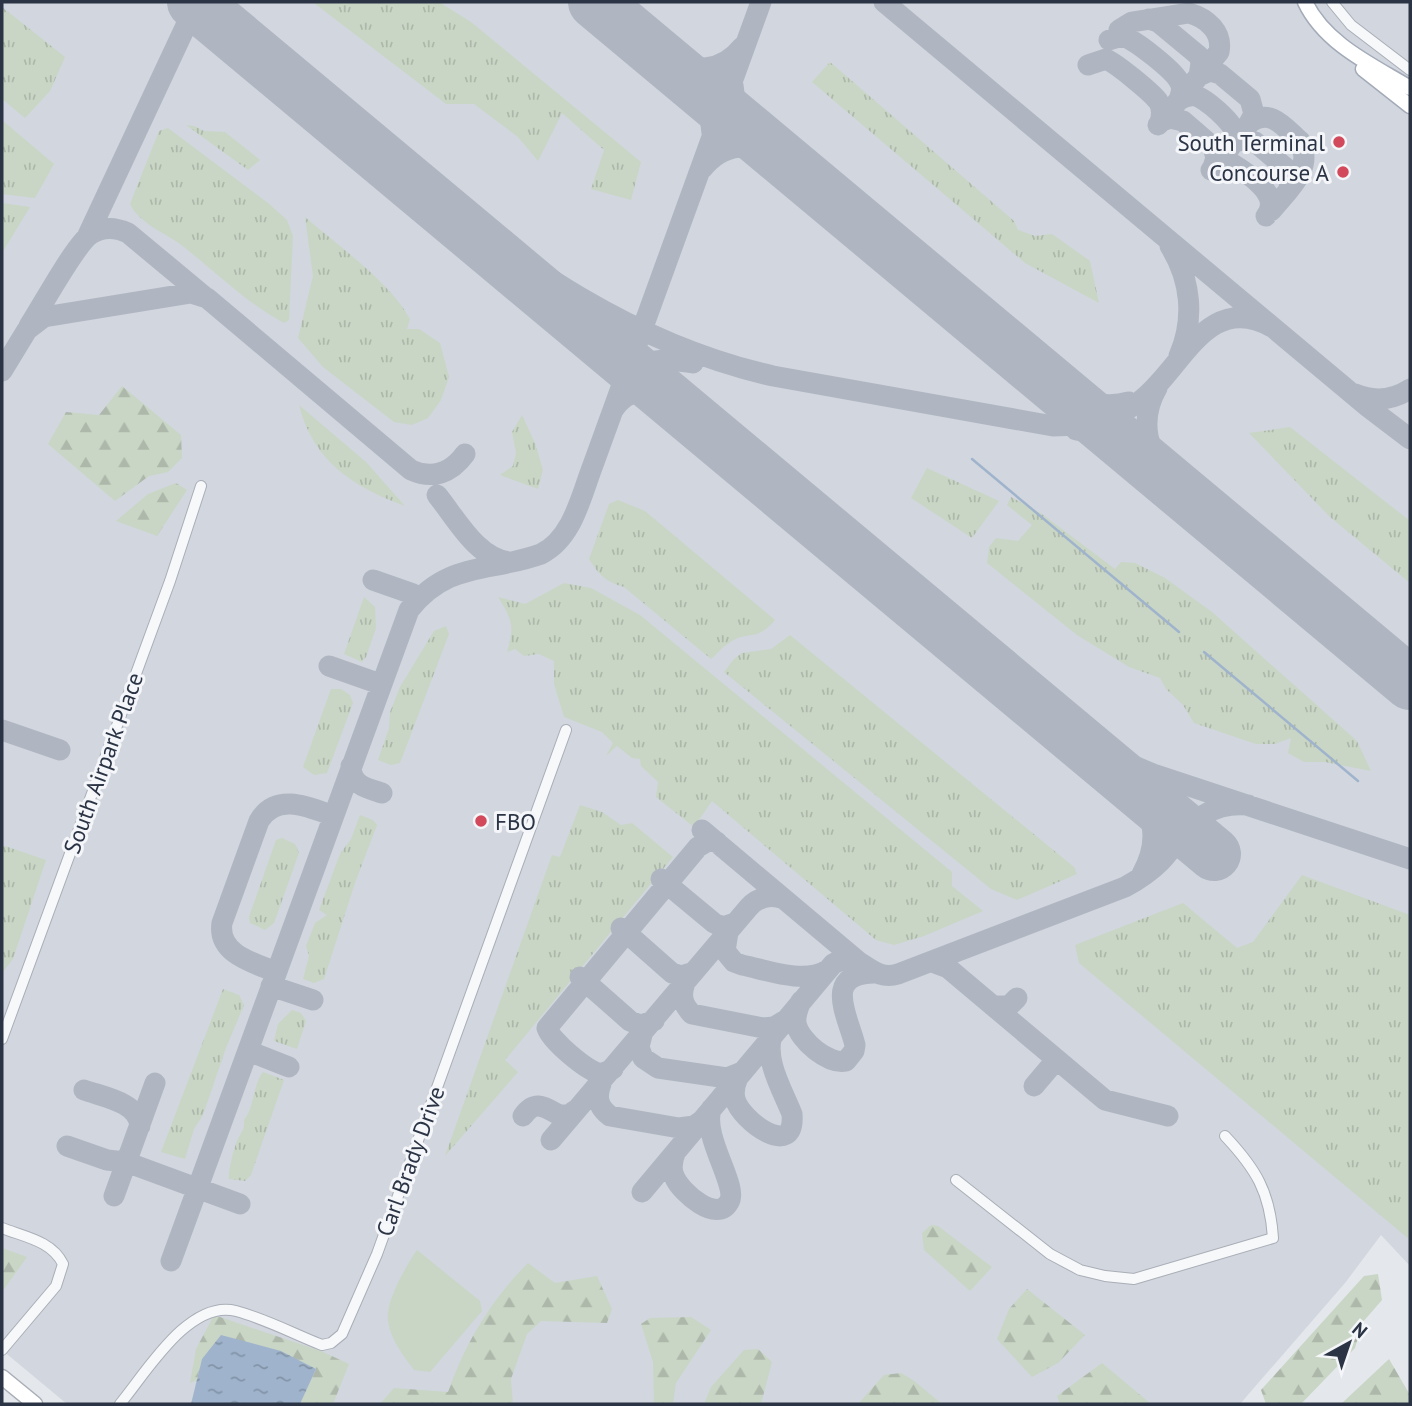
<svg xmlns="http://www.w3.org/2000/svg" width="1412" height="1406" viewBox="0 0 1412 1406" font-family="'PT Sans',sans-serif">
  <defs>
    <pattern id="grass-tufts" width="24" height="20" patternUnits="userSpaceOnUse" patternTransform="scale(1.75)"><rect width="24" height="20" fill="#c9d6c5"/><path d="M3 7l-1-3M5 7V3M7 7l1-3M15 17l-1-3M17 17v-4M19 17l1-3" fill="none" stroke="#adb8ab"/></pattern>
    <pattern id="forest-firs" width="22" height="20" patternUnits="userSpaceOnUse" patternTransform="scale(1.75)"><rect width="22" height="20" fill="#c9d6c5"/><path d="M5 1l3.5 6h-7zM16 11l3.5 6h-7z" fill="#adb8ab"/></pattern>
    <pattern id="water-ripples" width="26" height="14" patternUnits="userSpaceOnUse" patternTransform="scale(1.75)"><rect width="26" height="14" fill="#9fb4cc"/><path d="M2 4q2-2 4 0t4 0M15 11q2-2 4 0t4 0" fill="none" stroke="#8293a7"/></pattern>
  </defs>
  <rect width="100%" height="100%" fill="#e4e7ec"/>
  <!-- built -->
  <path fill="#d2d6de" d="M 2,2 L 1410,2 L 1410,1266 L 1381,1235 L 1345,1283 L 1240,1404 L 67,1404 L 2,1350 Z"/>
  <!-- grass -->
  <path fill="url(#grass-tufts)" d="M 315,2 L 439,2 L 471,22 L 641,162 L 631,200 L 591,189 L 604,150 L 562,113 L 538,161 L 518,137 L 474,104 L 446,104 L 314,3 Z
    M 2,7 L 65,57 L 50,91 L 25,118 L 2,99 Z
    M 830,62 L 1014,221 L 1018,230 L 1035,236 L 1052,234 L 1090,261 L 1099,303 L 1025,263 L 812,82 Z
    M 2,120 L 54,164 L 35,198 L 2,194 Z
    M 186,125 L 194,126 L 204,131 L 225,132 L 260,160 L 248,170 Z
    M 168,128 L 268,203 L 287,220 L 293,236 L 289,320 L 284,323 C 245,302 215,271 180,244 C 163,232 139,223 130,204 L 159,131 Z
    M 2,203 L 30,207 L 2,253 Z
    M 305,217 C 337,245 390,282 410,319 L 407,329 L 419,329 L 440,343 L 449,377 L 441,400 L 428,418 L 412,425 L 394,422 L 323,367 L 298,338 L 313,276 Z
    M 299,405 L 366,462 L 405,506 C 353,487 313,461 299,405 Z
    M 522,415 L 535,443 L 543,470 L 538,489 L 500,475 L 513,466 L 516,453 L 512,432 Z
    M 1290,427 L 1410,521 L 1410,583 L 1330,517 L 1249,433 Z
    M 927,468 L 999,501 L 972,538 L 911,498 Z
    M 1011,497 L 1042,514 L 1115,569 L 1121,562 L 1135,563 L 1165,578 L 1212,612 L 1357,741 L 1371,771 L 1325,762 L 1304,762 L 1288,753 L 1291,738 L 1275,744 L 1256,744 L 1194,723 L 1183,705 L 1166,689 L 1160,678 L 1129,667 L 1077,635 L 987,563 L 989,547 L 996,538 L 1018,541 L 1032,525 L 1007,505 Z
    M 618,500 L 645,511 L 775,620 C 756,643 748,629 729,643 C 722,647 717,654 711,659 L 624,587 C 606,582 599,575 589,559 L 609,504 Z
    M 564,583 L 591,588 L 640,615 L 952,872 L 952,886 L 983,911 L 924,936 L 894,945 L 876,940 L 712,801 L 694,827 L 656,797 L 658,782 L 641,766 L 640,759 L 632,758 L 617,746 L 606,756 L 613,743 L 602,732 L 564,717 L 554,684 L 554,661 L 539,654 L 524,656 L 515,649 L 507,652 C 515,626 512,619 498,597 L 525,604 Z
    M 364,597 L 375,607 L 376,628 L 366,657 L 362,662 L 344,654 Z
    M 446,626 L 449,634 L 400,763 L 391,765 L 378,760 L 389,728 L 390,712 L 400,687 L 434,631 Z
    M 790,635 L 1074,867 L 1077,874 L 1017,900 L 991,889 L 724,672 L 734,659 L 742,653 L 771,649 Z
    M 331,689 L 341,689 L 350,695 L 353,703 L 327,773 L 314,775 L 303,767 Z
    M 580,805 L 602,812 L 621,825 L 632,823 L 673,857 L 505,1060 L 518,1072 L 445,1156 L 552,855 L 560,857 Z
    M 360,815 L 373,820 L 377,825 L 355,883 L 324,979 L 314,983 L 303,979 L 309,956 L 306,946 L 315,923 L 327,915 L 319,910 L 340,854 L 351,839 Z
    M 282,838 L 295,844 L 299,853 L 274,923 L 265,930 L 250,923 L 249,917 L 276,840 Z
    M 2,845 L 46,860 L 13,959 L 2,973 Z
    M 1302,875 L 1410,915 L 1410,1240 L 1079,963 L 1075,945 L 1183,903 L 1237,948 L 1253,942 Z
    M 223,989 L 239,995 L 244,1005 L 226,1048 L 203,1115 L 194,1129 L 185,1159 L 161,1152 Z
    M 292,1010 L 301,1013 L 306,1021 L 297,1049 L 274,1041 L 278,1024 Z
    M 263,1072 L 284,1080 L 251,1175 L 245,1181 L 229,1179 C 228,1172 234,1148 237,1141 C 241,1132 245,1130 244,1120 C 255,1106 252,1087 263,1072 Z"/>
  <!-- forest -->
  <path fill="url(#forest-firs)" d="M 122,386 L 181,435 L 182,458 L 168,472 L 149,476 L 115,501 L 48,444 L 66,412 L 99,415 Z
    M 176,483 L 187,490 L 157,536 L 116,521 L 148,494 Z
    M 931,1225 L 938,1226 L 992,1267 L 970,1291 L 924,1250 L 922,1233 Z
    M 2,1248 L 27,1257 L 2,1292 Z
    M 528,1263 L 555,1283 L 597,1276 L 612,1309 L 607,1323 L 541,1321 L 527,1334 L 511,1379 L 513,1404 L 380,1404 L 394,1388 L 448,1392 C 465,1343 491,1300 528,1263 Z
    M 1378,1274 L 1382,1300 L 1362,1323 L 1355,1348 L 1301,1404 L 1266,1404 L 1261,1390 L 1364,1276 Z
    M 1027,1289 L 1085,1335 L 1058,1363 L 1032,1377 L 997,1339 L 1009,1309 Z
    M 214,1315 L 321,1351 L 349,1364 L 333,1404 L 300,1404 L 316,1369 L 202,1359 L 197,1380 L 190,1383 L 196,1349 Z
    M 691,1317 L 711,1330 L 676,1383 L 673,1404 L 654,1404 L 653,1362 L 641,1324 L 650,1318 Z
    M 758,1349 L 772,1362 L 761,1404 L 704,1404 L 711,1387 L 744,1350 Z
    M 1389,1359 L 1410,1395 L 1410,1404 L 1341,1404 Z
    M 1102,1363 L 1151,1404 L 1060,1404 L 1057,1396 Z
    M 901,1373 L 913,1380 L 942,1404 L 858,1404 L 884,1375 Z"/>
  <!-- garden -->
  <path fill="#c9d6c5" d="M 417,1250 L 480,1301 L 482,1311 L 430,1372 L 414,1370 C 403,1355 391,1340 388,1321 C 385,1302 406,1266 417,1250 Z"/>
  <!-- water -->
  <path fill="url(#water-ripples)" d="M 221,1335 L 281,1351 L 316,1369 L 300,1404 L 191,1404 L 202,1359 Z"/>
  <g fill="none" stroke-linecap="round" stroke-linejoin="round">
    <!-- stream -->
    <path stroke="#9fb4cc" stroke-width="2.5" d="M 972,459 L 1179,632
      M 1204,652 L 1358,781"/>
    <!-- taxiway -->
    <path stroke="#b0b6c1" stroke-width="21" d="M 217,2 L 226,23 L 236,37
      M 884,2 L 1368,407 L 1410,439
      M 1149,19 L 1158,22 L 1199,56 L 1201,63 L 1199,76
      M 1119,30 L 1132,22 L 1189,13 C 1207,18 1223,32 1219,52 L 1158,125
      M 1109,40 L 1122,36 C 1134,39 1175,71 1180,83 C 1183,89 1181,93 1179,100
      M 665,59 C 694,72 721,73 742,47
      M 1088,65 L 1106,59 C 1117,64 1151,92 1158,101 C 1163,108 1162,115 1160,122
      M 1199,76 L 1210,71 L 1220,74 L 1250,99 L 1254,114 L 1247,127
      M 692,82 L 709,109 L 712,133
      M 733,85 L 736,109 L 754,134
      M 1179,100 C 1184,97 1189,95 1195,96 C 1204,97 1234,123 1235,133 C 1236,146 1219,160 1211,170
      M 1160,122 L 1170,118 L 1183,121 L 1213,147 L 1216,158 L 1213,167
      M 1251,122 C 1271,108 1285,128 1300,141 C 1314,170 1288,190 1271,211
      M 1232,143 L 1244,139 L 1255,142 L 1287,169 L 1290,179 L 1289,189
      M 1214,167 L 1226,162 L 1231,163 C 1247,173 1283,195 1266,216
      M 702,169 C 724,141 752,143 781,157
      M 408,178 C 523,264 630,344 773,376 L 1053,426 C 1085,426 1115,420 1140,401 C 1182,370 1207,290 1272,327
      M 88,235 L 197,2
      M 1170,246 C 1191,280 1195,319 1179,356
      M 29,326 C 41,308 76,243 91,234 C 102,227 115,227 128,233 L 205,297
      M 609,346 L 620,365 L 622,384
      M 2,371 L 27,330 L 44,317 L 191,293 L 207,298 L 411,470 C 433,480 451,473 465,454
      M 624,381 C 643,357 665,358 693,363
      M 1052,384 C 1077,399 1099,410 1129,402
      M 1157,388 C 1138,421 1148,452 1169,481
      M 1355,394 C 1374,402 1393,400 1410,389
      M 613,410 C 629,386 651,388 674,401
      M 1076,430 L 1101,434 L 1124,443
      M 437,495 C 456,518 477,559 510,562
      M 373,580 L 413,594
      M 329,666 L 380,684
      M 2,730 L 60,750
      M 1071,733 L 1115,758 L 1153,774 L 1410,859
      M 351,766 C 351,785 366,788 382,793
      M 1131,784 C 1154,813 1161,840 1142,874
      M 702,830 L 859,962 C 873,971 882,979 898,974 L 1125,887 C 1138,880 1150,872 1161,861 C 1188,831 1201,801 1248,805
      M 661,879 L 714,923 L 723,927 L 735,923
      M 621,928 L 672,973 L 681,976 L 694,972
      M 728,932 L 725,951 L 734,962 L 742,965 C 767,970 803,984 826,971
      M 932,962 L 948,968 L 1105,1100 L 1168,1116
      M 276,972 C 254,963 217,954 222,923 L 259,821 C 276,792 309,807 333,816
      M 580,977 L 630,1021 L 640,1025 L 654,1021
      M 685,983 C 680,996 683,1005 692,1014 L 763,1028 L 774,1027 L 784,1021
      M 271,986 L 313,1000
      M 801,1001 C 798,1008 795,1015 796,1023 C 799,1041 829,1065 846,1061 L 854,1051 L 855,1045 C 848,1016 822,974 874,973
      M 993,1006 L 1009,1006 L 1017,998
      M 642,1035 L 639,1047 L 643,1058 L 658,1068 L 727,1078 L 742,1072
      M 248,1051 L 289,1067
      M 613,1069 L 601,1074 C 587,1071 551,1041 547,1028 L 698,847 L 708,841 L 717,842
      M 738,1077 C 735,1084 733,1091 735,1099 C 741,1121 796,1161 792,1114 C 783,1091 764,1060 772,1036
      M 601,1084 C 596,1097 598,1107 610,1116 L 679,1128 L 694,1126 L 701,1121
      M 1034,1086 L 1056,1060
      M 84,1090 C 103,1097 138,1102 140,1126
      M 523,1116 C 535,1099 545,1107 559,1115 L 570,1115 L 574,1111
      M 551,1140 L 749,907 C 758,897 771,894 784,899
      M 67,1146 L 107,1160 L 126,1162 L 240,1204
      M 676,1151 C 672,1160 670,1169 675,1178 C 681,1192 717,1224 729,1202 C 739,1186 702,1138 711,1109
      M 642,1192 L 833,964 L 843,959 L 859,962
      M 114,1196 L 155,1083
      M 171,1261 L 409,610 C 448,561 488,573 541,554 C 573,538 581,496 593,465 L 761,2"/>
    <!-- runway -->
    <path stroke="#b0b6c1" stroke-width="54" d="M 194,2 L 1214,854
      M 595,2 L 1410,683"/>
    <!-- minor casing -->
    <g stroke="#a9aeb7" stroke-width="12">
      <path id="minor" d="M 1332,2 L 1351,25 L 1410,70
        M 2,1039 L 170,581 L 201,486
        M 956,1180 L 1050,1254 L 1080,1270 L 1105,1276 L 1134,1279 L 1273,1238 C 1270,1192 1256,1169 1225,1136
        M 2,1228 C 25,1237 52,1241 63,1264 L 56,1286 L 2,1350
        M 120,1404 C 146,1373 189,1299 236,1311 C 266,1319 294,1334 322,1345 L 331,1343 L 342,1334 L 377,1254 L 566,730"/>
    </g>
    <!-- secondary casing -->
    <g stroke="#a9aeb7" stroke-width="17">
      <path id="secondary" d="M 2,1377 L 35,1404"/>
    </g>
    <!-- primary casing -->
    <g stroke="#a3abb8" stroke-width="17">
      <path id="primary" d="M 1305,2 C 1325,44 1372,65 1410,88
        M 1363,69 L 1410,106"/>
    </g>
    <!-- minor -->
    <use href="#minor" stroke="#f7f8fa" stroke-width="10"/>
    <!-- secondary -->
    <use href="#secondary" stroke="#fff" stroke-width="14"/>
    <!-- primary -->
    <use href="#primary" stroke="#fff" stroke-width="14"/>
  </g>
  <!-- markers -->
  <g fill="#d1495b" stroke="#f4f6f9" stroke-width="2.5">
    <circle cx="1339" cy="142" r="7"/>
    <circle cx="1343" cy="172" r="7"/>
    <circle cx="481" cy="821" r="7"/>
  </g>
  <g text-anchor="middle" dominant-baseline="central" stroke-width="6" stroke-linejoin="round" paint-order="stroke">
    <!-- poi labels -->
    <g font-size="23" fill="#2b3445" stroke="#f4f6f9" text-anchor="end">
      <text x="1325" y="142">South Terminal</text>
      <text x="1329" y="172">Concourse A</text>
      <text x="495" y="821" text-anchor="start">FBO</text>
    </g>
    <!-- street labels -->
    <g font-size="23" fill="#2b3445" stroke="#f4f6f9">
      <text transform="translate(103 763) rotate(-70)">South Airpark Place</text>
      <text transform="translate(410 1161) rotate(-70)">Carl Brady Drive</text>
    </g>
  </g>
  <!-- border -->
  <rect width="1412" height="1406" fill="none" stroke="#2b3445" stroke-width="7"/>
  <!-- north arrow -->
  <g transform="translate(1349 1343) rotate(40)" stroke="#f4f6f9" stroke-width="5" paint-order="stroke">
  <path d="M0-5L12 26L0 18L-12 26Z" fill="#2b3445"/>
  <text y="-10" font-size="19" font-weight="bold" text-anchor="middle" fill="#2b3445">N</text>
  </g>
</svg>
